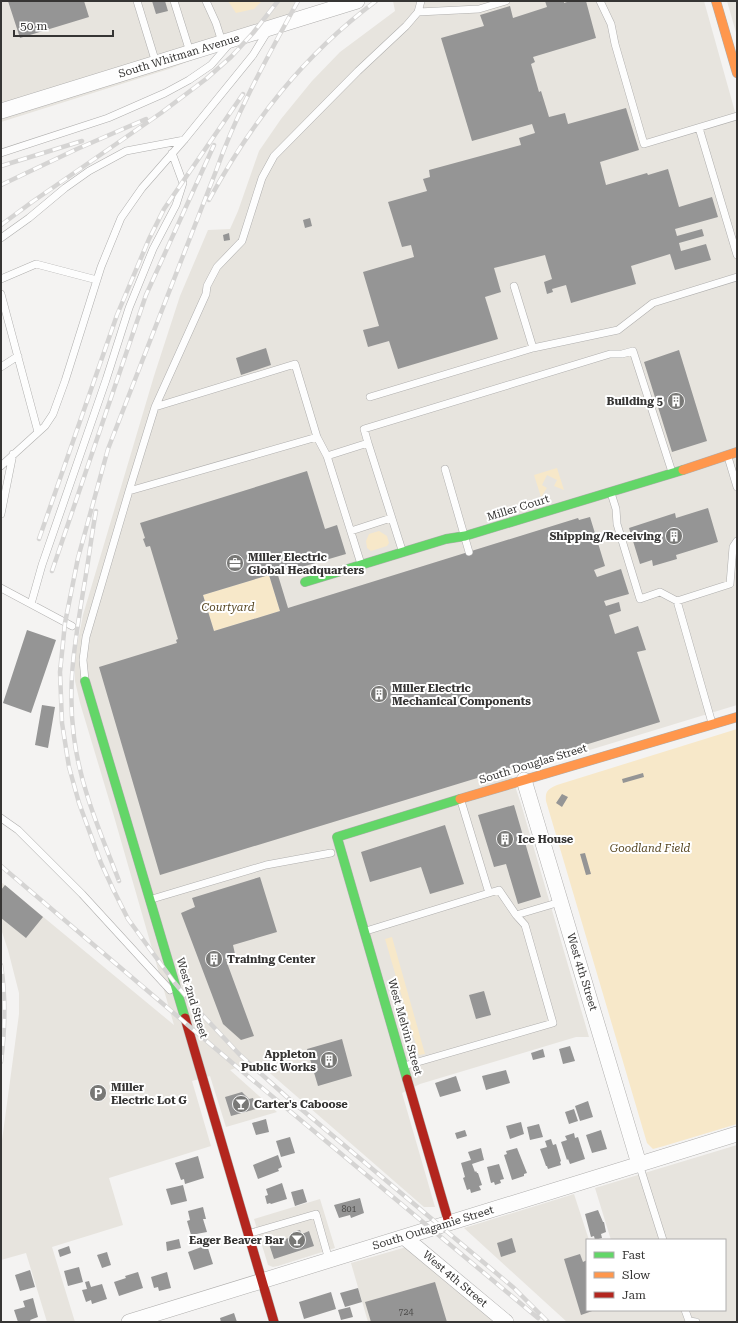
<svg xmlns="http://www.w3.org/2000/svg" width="738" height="1323" viewBox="0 0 738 1323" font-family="'Roboto Serif',serif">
  <rect width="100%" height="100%" fill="#f4f3f2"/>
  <!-- built -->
  <path fill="#e7e4de" d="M 1,1 L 297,1 L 286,23 L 169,69 L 1,122 Z
    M 393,1 L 704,1 L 737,119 L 737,705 L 511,774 L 521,804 L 589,1037 L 576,1037 L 420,1084 L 402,1093 L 435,1207 L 424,1207 L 256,1061 L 230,1070 L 277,1112 L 226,1127 L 210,1076 L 192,1081 L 211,1146 L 109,1178 L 123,1225 L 52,1247 L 75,1322 L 47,1322 L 26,1253 L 1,1260 L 1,1148 L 19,1014 L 19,993 L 8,950 L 1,929 L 1,882 L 174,1025 L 113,813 L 80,703 L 75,681 L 75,656 L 83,615 L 154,376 L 180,296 L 208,230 L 230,229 L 238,211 L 259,151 L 281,119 L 312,81 L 340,52 L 395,11 Z
    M 727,1 L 737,1 L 737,36 Z
    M 737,1145 L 737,1322 L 567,1322 L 464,1228 L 574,1194 L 589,1240 L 587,1240 L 587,1310 L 725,1310 L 725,1240 L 611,1240 L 595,1188 Z
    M 320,1199 L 335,1248 L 278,1266 L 273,1267 L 268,1265 L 254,1219 Z
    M 410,1246 L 500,1322 L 368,1322 L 351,1263 Z"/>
  <!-- green -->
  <path fill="#f7e8c9" d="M 228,1 L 262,1 L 254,9 L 236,13 Z
    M 557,468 L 564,490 L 554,486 L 557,480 L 547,475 L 542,485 L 547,488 L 541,497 L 534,475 Z
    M 379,531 L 387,536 L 389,543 L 387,546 L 371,551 L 367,548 L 366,541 L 369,534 Z
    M 269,575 L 280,611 L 214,631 L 203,595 Z
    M 737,729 L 737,1124 L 664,1146 L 653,1149 L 647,1143 L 546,801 C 545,791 548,789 557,785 Z
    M 392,937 L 425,1054 L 419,1055 L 385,939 Z"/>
  <!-- building -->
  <path fill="#959595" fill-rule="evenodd" d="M 8,1 L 84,1 L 89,17 L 20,38 Z
    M 152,1 L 165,1 L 168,11 L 156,14 Z
    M 545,1 L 564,1 L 564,3 L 570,1 L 586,1 L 596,38 L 533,57 L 535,62 L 531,64 L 539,92 L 541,91 L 549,117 L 565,113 L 568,124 L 626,108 L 639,150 L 600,162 L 606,185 L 647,173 L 648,175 L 668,169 L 679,207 L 712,197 L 718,217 L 675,229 L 677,236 L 702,229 L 704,236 L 679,243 L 681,251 L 706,244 L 711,260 L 675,270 L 670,254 L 631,266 L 636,284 L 571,303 L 566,285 L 552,289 L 553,292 L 547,294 L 544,282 L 552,279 L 545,255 L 494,268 L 501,292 L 485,297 L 498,339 L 398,369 L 389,341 L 368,347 L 363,330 L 379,326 L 363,272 L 414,257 L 411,245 L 402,247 L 388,202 L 427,191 L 423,179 L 430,177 L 429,170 L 521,145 L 519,138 L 535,133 L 532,124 L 472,141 L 441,38 L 484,26 L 480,15 L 510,6 L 513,18 L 547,7 Z
    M 310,218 L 312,226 L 305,228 L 303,220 Z
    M 229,233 L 230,240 L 224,241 L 223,235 Z
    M 266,348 L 271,365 L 241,375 L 236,358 Z
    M 679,350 L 707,441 L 672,452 L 644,362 Z
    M 307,471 L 325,529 L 337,525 L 346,554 L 288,571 L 287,569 L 277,572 L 288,608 L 578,518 L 579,520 L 590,517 L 605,566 L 594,570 L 597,577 L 621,569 L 629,594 L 604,601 L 606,606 L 619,602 L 621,611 L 609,615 L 615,634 L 638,626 L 646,650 L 637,652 L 660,722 L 160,875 L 99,667 L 177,643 L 176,640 L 178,639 L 150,546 L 146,547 L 143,539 L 145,538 L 140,523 ZM 269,575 L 280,611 L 214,631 L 203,595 Z
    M 708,508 L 718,542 L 676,555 L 677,559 L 653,566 L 652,560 L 640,564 L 629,528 L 675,513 L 676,518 Z
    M 27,630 L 56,640 L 31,713 L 3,703 Z
    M 42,705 L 55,707 L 48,748 L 35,745 Z
    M 643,773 L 644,777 L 623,783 L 622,779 Z
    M 562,794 L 568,797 L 562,807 L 556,803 Z
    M 514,805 L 541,897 L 518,904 L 506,864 L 494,867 L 478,815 Z
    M 445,825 L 464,884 L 430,894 L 421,867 L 370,882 L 361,852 Z
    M 585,853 L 591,874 L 586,875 L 580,854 Z
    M 260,877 L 277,932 L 233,945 L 235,954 L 234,957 L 226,960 L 254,1036 L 241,1040 L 223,1024 L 181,913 L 195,907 L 192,898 Z
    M 5,885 L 43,917 L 26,938 L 1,918 L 1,890 Z
    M 484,991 L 491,1015 L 476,1019 L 469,995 Z
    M 342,1039 L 352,1076 L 318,1086 L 307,1049 Z
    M 570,1046 L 575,1061 L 563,1064 L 559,1049 Z
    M 543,1049 L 545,1057 L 533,1060 L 531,1053 Z
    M 506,1070 L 510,1083 L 486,1090 L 482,1076 Z
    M 456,1076 L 461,1091 L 440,1097 L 435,1083 Z
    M 242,1092 L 249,1099 L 253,1098 L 256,1109 L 231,1116 L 225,1097 Z
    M 588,1101 L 593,1117 L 580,1121 L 575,1106 Z
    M 574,1109 L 578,1121 L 569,1124 L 565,1112 Z
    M 266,1119 L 269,1132 L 256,1135 L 252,1123 Z
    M 521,1122 L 524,1134 L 510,1139 L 506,1126 Z
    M 539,1124 L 543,1137 L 530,1140 L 527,1127 Z
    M 465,1130 L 467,1136 L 457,1139 L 455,1133 Z
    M 601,1130 L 607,1149 L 592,1153 L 586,1135 Z
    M 574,1133 L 575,1138 L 578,1137 L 585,1159 L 570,1164 L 568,1159 L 567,1160 L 561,1142 L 567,1140 L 565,1136 Z
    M 290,1137 L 295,1153 L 281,1157 L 276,1141 Z
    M 551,1139 L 553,1145 L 556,1144 L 561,1161 L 560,1162 L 561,1165 L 548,1169 L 547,1166 L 546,1166 L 540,1149 L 547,1147 L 545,1141 Z
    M 481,1148 L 484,1160 L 472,1164 L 475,1172 L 476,1171 L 477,1173 L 478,1173 L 482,1185 L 479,1186 L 481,1190 L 471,1193 L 470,1189 L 467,1190 L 463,1178 L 465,1177 L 461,1163 L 471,1160 L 468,1152 Z
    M 517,1148 L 527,1173 L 524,1174 L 524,1176 L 512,1180 L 504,1155 L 507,1154 L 506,1151 Z
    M 278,1155 L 282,1167 L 278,1169 L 279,1171 L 258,1179 L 253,1165 Z
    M 198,1156 L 204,1178 L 185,1184 L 184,1179 L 181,1180 L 175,1163 Z
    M 499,1164 L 504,1179 L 500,1180 L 501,1183 L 495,1185 L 494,1182 L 491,1183 L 487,1167 Z
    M 282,1183 L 287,1199 L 271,1204 L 270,1203 L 267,1204 L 265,1196 L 268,1195 L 266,1189 Z
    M 183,1185 L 187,1201 L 171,1205 L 166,1189 Z
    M 303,1189 L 307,1202 L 295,1206 L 291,1192 Z
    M 360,1198 L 364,1213 L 351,1218 L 350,1215 L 339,1218 L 334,1205 Z
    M 203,1207 L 206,1219 L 203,1219 L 207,1232 L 191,1235 L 187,1221 L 190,1220 L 188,1211 Z
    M 598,1210 L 603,1222 L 604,1222 L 606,1232 L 601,1234 L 602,1238 L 595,1240 L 594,1236 L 591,1237 L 585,1214 Z
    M 300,1230 L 302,1234 L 309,1231 L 314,1246 L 274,1259 L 269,1244 L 292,1237 L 294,1236 L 293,1232 Z
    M 512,1238 L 516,1252 L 501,1257 L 497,1243 Z
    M 179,1239 L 181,1248 L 167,1251 L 166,1242 Z
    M 207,1245 L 213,1264 L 194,1270 L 188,1252 Z
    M 69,1246 L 71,1253 L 60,1257 L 58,1250 Z
    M 107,1252 L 111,1265 L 102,1268 L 97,1255 Z
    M 580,1254 L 583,1262 L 587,1260 L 587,1310 L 595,1310 L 581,1315 L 564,1259 Z
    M 79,1267 L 83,1282 L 68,1286 L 64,1271 Z
    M 30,1270 L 35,1287 L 20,1291 L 15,1275 Z
    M 138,1272 L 143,1288 L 119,1296 L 114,1282 L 126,1278 L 125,1276 Z
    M 167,1272 L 171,1288 L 159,1291 L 158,1287 L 154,1288 L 151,1277 Z
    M 89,1281 L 91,1287 L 102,1284 L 107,1299 L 92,1304 L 91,1300 L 86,1302 L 82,1290 L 87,1289 L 85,1282 Z
    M 435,1282 L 447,1322 L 371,1322 L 365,1302 Z
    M 358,1288 L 362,1302 L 345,1307 L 340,1293 Z
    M 331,1292 L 336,1309 L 304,1319 L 299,1302 Z
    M 33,1298 L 38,1317 L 30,1320 L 31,1322 L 18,1322 L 14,1310 L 25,1307 L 23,1301 Z
    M 350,1307 L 353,1317 L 341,1320 L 338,1310 Z
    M 234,1313 L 237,1322 L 221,1322 L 220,1318 Z"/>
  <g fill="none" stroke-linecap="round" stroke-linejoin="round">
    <!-- lane casing -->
    <g stroke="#afaead" stroke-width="8">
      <path id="lane" d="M 137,1 L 156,63
        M 174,1 L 190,52
        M 206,1 L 216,23 L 222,42
        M 600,1 L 611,24 L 615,44 L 644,144 L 737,116
        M 418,12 L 479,9 L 506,1
        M 699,128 L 737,255
        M 1,153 L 108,118 L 165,93 L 189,80 L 211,65 L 230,43
        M 1,238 L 29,218 L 65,188 L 89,171 L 126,151 L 184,140
        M 1,279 L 36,264 L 97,280
        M 514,286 L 533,348
        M 1,294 L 38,432
        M 1,367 L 18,356
        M 370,397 L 533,348 L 618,330 L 653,303 L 737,277
        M 155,407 L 206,294 L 207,286 L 217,267 L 242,241 L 262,178 L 274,156 L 358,71 L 406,26 L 418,12 L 421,1
        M 317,437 L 295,364 L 155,407 L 129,491 L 317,437 L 327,456
        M 368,443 L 364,429 L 610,354 L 622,354 L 633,351 L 672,472
        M 728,457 L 737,487
        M 1,466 L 45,426 L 53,414 L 65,381 L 101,267 L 121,218 L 142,188 L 184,140 L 253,55 L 269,29
        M 445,469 L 469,552
        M 611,493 L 616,509 L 617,524 L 640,599 L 660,592 L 677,601
        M 1,514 L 13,454
        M 351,531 L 391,518
        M 361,564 L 327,456 L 368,443 L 402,550
        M 1,588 L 72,626
        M 31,604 L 42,565 L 106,380 L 129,308 L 153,249 L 176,205 L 183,183 L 172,153
        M 85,680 L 83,660 L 86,637 L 129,491
        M 712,723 L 677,601 L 730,584 L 733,547 L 737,541
        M 1,818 L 18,830 L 82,894 L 170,990
        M 489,893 L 499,890 L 516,915 L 560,902
        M 152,899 L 266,865 L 331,853
        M 366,931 L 489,893 L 461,801
        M 404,1066 L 553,1023 L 525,925 L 516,915
        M 639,1164 L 663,1240
        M 251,1233 L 316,1214 L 329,1260
        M 685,1310 L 689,1321 L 696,1322"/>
    </g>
    <!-- street casing -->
    <g stroke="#afaead" stroke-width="16">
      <path id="street" d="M 1,111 L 357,1
        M 524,780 L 639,1164
        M 404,1237 L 506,1322
        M 129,1322 L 737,1134"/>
    </g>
    <!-- fast casing -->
    <g stroke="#afaead" stroke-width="10">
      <path id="fast" d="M 305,582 L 446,539 L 465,536 L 683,470
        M 85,681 L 185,1018
        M 407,1079 L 337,837 L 460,799"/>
    </g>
    <!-- slow casing -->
    <g stroke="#afaead" stroke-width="10">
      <path id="slow" d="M 716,1 L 737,73
        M 683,470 L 737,452
        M 460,799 L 737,717"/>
    </g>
    <!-- jam casing -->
    <g stroke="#afaead" stroke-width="10">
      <path id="jam" d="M 185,1018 L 274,1322
        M 407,1079 L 449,1223"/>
    </g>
    <!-- lane -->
    <use href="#lane" stroke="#fdfdfd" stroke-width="7"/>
    <!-- street -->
    <use href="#street" stroke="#fdfdfd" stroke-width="15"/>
    <!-- fast -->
    <use href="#fast" stroke="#63d668" stroke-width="9"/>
    <!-- slow -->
    <use href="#slow" stroke="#ff974d" stroke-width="9"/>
    <!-- jam -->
    <use href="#jam" stroke="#b3261e" stroke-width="9"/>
    <!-- rail casing -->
    <g stroke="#d5d4d3" stroke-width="4.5">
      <path id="rail" d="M 298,1 C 268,56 237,111 216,171 L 108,449 L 78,558 L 65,623 L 60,672 L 62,723 L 69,767 L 79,803 L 101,863 L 113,889 L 128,919 L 174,982 L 194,1006 L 240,1055 L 288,1098 L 514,1288 L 548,1322
        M 1,166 L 82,141
        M 1,185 L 77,149 L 146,119
        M 209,200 C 252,121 304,55 376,1
        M 1,225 L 32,202 L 161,113 L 206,79 L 231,57 L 253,33 L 278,1
        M 96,511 C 91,538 88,565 83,592 C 75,643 67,685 74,737 C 80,787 101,834 119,881
        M 39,539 L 117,315 L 149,239 L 164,209 L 243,94
        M 52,571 L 146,295 L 214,145
        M 1,866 L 243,1072 L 538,1318
        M 1,965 C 6,997 5,1030 1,1062"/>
    </g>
    <!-- rail -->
    <use href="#rail" stroke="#fff" stroke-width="3" stroke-dasharray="9" stroke-linecap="butt"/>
  </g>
  <!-- icons -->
  <defs>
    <g id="building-disc" transform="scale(0.9)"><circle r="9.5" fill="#787876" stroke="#fff"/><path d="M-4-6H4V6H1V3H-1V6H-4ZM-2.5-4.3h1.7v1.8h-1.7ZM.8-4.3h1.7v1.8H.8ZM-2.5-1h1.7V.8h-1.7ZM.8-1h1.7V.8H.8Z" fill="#fff"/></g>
    <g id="office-disc" transform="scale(0.9)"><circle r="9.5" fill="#787876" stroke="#fff"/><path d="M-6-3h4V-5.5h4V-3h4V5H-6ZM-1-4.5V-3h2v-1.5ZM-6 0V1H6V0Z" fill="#fff"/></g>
    <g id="parking-disc" transform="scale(0.9)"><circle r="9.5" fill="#787876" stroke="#fff"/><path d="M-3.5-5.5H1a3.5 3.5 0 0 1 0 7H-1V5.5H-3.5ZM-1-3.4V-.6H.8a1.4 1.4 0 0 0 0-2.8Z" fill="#fff"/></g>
    <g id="bar-disc" transform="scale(0.9)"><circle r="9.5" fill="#787876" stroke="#fff"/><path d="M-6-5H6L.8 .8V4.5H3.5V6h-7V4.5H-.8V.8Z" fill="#fff"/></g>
  </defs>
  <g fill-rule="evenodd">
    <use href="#building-disc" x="676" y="401"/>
    <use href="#building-disc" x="674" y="536"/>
    <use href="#office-disc" x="235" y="563"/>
    <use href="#building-disc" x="379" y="694"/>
    <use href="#building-disc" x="505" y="839"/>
    <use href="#building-disc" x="214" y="959"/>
    <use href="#building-disc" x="329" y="1060"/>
    <use href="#parking-disc" x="98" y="1093"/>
    <use href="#bar-disc" x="241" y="1104"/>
    <use href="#bar-disc" x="297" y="1240"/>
  </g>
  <g text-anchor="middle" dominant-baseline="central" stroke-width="4" stroke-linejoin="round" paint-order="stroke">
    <!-- number labels -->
    <g font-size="9" fill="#4e4d4c">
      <text x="349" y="1209">801</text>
      <text x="406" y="1312">724</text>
    </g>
    <!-- street labels -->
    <g font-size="11" fill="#363534" stroke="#fff">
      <text transform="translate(179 56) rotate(-17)">South Whitman Avenue</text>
      <text transform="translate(518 508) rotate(-17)">Miller Court</text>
      <text transform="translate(533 764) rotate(-17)">South Douglas Street</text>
      <text transform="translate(582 972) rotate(73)">West 4th Street</text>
      <text transform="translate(192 998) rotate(73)">West 2nd Street</text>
      <text transform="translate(405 1027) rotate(74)">West Melvin Street</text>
      <text transform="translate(433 1228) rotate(-17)">South Outagamie Street</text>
      <text transform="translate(455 1279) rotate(40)">West 4th Street</text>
    </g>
    <!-- poi labels -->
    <g font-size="11" font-weight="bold" fill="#363534" stroke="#fff" text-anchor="start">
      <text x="663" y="401" text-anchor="end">Building 5</text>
      <text x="661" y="536" text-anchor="end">Shipping/Receiving</text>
      <text x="248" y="557">Miller Electric<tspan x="248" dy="13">Global Headquarters</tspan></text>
      <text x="392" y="688">Miller Electric<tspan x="392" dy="13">Mechanical Components</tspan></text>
      <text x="518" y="839">Ice House</text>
      <text x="227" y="959">Training Center</text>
      <text x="316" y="1054" text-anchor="end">Appleton<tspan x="316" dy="13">Public Works</tspan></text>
      <text x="111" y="1087">Miller<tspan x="111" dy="13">Electric Lot G</tspan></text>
      <text x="254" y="1104">Carter's Caboose</text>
      <text x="284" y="1240" text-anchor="end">Eager Beaver Bar</text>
    </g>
    <!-- park labels -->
    <g font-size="11" font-style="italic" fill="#574722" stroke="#fff">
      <text x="228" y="607">Courtyard</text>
      <text x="650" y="848">Goodland Field</text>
    </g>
  </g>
  <!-- border -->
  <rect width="738" height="1323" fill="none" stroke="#363534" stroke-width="4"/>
  <!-- legend -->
  <rect x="586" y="1239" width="140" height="72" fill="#ffffff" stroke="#afaeae"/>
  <rect x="594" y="1252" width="20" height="6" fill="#63d668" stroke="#afaeae"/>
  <text x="622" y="1259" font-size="12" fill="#363534">Fast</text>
  <rect x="594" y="1272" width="20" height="6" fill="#ff974d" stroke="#afaeae"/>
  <text x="622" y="1279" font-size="12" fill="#363534">Slow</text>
  <rect x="594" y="1292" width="20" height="6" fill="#b3261e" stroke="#afaeae"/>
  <text x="622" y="1299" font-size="12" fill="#363534">Jam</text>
  <!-- scale -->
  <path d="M14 30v6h99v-6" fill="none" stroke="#363534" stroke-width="2"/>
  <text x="20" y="30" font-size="12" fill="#363534" stroke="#ffffff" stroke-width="3" paint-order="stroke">50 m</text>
</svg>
